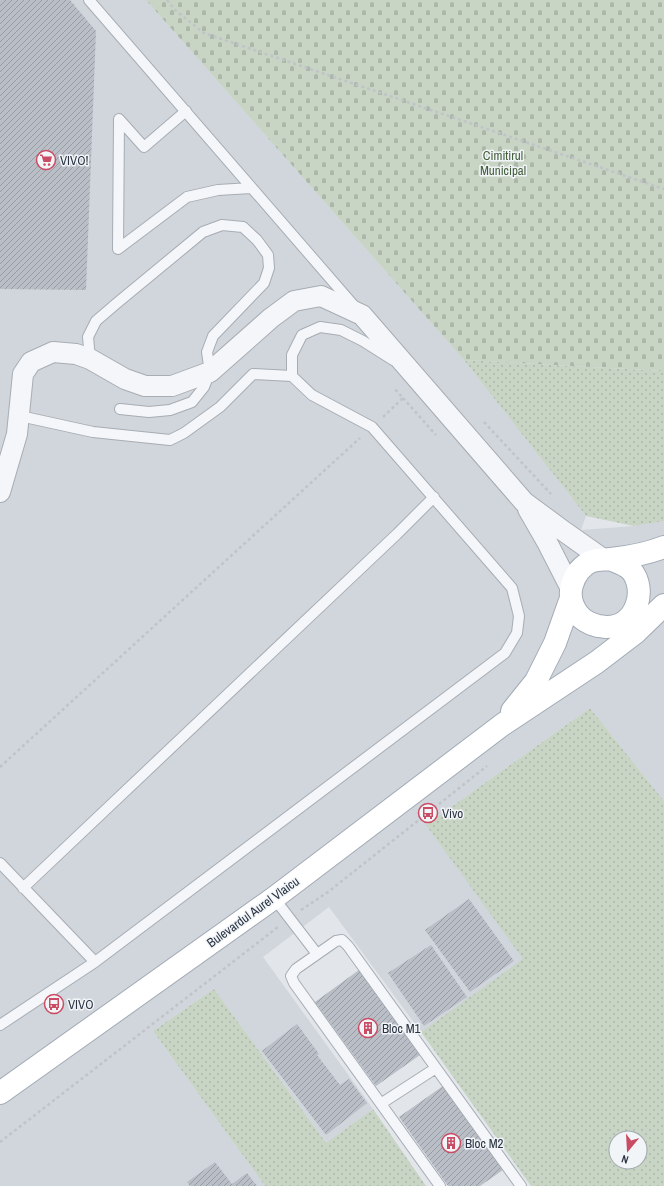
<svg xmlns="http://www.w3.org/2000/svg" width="664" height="1186" viewBox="0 0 664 1186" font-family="'Archivo Narrow',sans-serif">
  <defs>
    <pattern id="green-dots" width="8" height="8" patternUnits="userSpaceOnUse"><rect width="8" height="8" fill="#c8d4c4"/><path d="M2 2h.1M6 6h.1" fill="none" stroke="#acb7aa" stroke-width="1.8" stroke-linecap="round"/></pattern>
    <pattern id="cemetery-stones" width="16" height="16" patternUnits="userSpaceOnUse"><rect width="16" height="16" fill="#c8d4c4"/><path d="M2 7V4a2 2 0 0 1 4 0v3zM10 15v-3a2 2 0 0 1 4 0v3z" fill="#acb7aa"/></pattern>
    <pattern id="building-hatch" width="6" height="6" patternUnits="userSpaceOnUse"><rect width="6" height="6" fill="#babfc7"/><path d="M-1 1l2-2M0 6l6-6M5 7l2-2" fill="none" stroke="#979ca3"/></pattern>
  </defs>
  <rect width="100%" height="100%" fill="#e2e6ea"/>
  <!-- built -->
  <path fill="#d1d5dc" d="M 0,0 L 146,0 L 464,360 L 586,516 L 581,530 L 634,526 L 664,521 L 664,801 L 590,708 L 426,825 L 524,959 L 421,1032 L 329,907 L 263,957 L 373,1109 L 326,1143 L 214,989 L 153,1031 L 265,1186 L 0,1186 Z"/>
  <!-- green -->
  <path fill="url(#green-dots)" fill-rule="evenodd" d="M 464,360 L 664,371 L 664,521 L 634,526 L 586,516 Z
    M 590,708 L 664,801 L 664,1186 L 531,1186 L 421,1032 L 523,959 L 426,825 ZM 616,1138 L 640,1138 L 640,1162 L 616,1162 Z
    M 214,989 L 326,1143 L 373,1109 L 426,1186 L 265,1186 L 153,1031 Z"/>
  <!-- cemetery -->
  <path fill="url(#cemetery-stones)" d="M 146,0 L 664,0 L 664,371 L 464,360 Z"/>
  <!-- building -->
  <path fill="url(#building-hatch)" d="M 0,0 L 70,0 L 96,31 L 86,290 L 0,289 Z
    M 469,899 L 514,961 L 470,992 L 425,930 Z
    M 431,945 L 467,997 L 424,1026 L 388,973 Z
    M 359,970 L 420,1055 L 376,1086 L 315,1002 Z
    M 297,1024 L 319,1054 L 317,1055 L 340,1085 L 349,1079 L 367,1103 L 326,1135 L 262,1051 Z
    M 443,1086 L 503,1170 L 480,1186 L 448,1186 L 399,1117 Z
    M 215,1162 L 232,1184 L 247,1173 L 257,1186 L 190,1186 L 187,1182 Z"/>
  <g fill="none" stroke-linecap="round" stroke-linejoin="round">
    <!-- service casing -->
    <g stroke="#a7adb4" stroke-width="12">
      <path id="service" d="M 89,0 L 355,307
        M 186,111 L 144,147 L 119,119 L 118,249 L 187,197 L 218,190 L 251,188
        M 90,359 L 88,337 L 96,321 L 117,303 L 203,232 L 222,225 L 243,227 L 257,240 L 268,255 L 269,268 L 264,283 L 213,336 L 207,352 L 210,372 L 204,387 L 192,402 L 170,410 L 149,412 L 120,409
        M 292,376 L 292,355 L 302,335 L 320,327 L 341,330 L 363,341 L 393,360
        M 0,863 L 95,962
        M 23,888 L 397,534 L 434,497
        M 274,898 L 317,954
        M 0,1025 L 95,962 L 505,653 L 517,633 L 519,616 L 512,588 L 372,427 L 312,395 L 292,376 L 253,374 L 220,407 L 184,433 L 170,440 L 93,432 L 20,416
        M 382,1103 L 436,1068
        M 440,1186 L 294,983 L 291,976 L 296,969 L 336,941 L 342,940 L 348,946 L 521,1186"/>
    </g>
    <!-- minor casing -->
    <g stroke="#a7adb4" stroke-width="22">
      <path id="minor" d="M 0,492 L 17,434 L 23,374 L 31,362 L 53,352 L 76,354 L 90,359 L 125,379 L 145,386 L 172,386 L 210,372 L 271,318 L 294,301 L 321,296 L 362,315 L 524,502 L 562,530 L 603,559
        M 528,509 L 547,542 L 571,589"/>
    </g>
    <!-- primary casing -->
    <g stroke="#a2abb6" stroke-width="24">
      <path id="primary" d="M 610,559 C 617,562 625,564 631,570 C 648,590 636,627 607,627 C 605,627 601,626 598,626 C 590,624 583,621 578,614 C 572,606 569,595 572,585 C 575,575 580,567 590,562 C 597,559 604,560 611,559 C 629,557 647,554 664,547
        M 512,711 L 536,681 L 555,643 L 571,598
        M 0,1093 L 274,898 L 502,725 L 597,662 L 635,633 L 664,605"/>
    </g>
    <!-- path -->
    <path stroke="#c0c4c9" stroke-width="2.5" stroke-dasharray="3 3" stroke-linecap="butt" d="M 167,0 L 175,10 L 204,33 L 664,189
      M 403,398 L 436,435
      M 383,417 L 403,398 L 394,388
      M 484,422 L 551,494
      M 0,767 L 360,438
      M 301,910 L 328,892 L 487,766
      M 0,1142 L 278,927"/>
    <!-- service -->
    <use href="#service" stroke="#f5f6f9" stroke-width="10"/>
    <!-- minor -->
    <use href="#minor" stroke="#f5f6f9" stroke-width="20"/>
    <!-- primary -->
    <use href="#primary" stroke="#fff" stroke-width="22"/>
  </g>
  <!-- icons -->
  <defs>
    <g id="supermarket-ring" transform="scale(1)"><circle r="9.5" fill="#f2f5f8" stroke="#ca4c64" stroke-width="1.5"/><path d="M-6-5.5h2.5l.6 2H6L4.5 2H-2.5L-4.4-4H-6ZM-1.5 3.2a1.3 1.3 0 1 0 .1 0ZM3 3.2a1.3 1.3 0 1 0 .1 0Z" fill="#ca4c64"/></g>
    <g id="bus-ring" transform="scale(1)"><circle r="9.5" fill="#f2f5f8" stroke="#ca4c64" stroke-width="1.5"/><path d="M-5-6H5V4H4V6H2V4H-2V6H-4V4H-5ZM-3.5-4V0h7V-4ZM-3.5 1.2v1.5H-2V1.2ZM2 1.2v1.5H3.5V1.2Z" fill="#ca4c64"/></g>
    <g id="building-ring" transform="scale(1)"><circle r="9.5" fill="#f2f5f8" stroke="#ca4c64" stroke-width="1.5"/><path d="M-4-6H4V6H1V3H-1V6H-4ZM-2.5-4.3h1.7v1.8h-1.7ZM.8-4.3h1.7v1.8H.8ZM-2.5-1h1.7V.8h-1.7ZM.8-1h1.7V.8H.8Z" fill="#ca4c64"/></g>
  </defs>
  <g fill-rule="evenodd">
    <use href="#supermarket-ring" x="46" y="160"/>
    <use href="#bus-ring" x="428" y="813"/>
    <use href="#bus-ring" x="54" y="1004"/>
    <use href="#building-ring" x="368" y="1028"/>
    <use href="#building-ring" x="451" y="1143"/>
  </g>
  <g text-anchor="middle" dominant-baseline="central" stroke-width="3" stroke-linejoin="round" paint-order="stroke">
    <!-- park labels -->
    <g font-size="13" fill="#415d39" stroke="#f2f5f8">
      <text x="503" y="155">Cimitirul<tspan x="503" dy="15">Municipal</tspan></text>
    </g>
    <!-- poi labels -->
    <g font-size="13" fill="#2b3442" stroke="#f2f5f8" text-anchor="start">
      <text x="60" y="160">VIVO!</text>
      <text x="442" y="813">Vivo</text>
      <text x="68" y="1004">VIVO</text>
      <text x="382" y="1028">Bloc M1</text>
      <text x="465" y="1143">Bloc M2</text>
    </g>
    <!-- street labels -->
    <g font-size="13" fill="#2b3442" stroke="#f2f5f8">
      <text transform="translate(253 912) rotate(-36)">Bulevardul Aurel Vlaicu</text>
    </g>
  </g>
  <!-- north arrow -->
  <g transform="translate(628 1150) rotate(198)"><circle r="19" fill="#f2f5f8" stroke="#a2a8af"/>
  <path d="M0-3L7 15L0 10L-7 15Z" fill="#ca4c64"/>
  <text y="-6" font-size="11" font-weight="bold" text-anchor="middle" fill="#2b3442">N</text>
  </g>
</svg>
